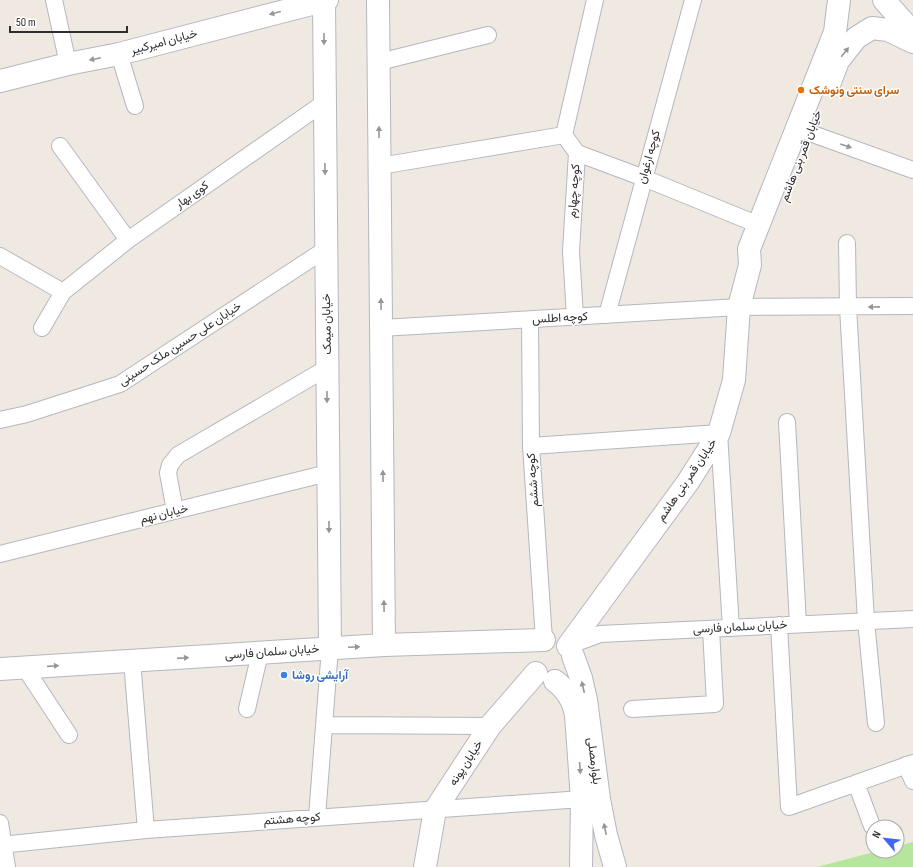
<svg xmlns="http://www.w3.org/2000/svg" width="913" height="867" viewBox="0 0 913 867" font-family="'Sofia Sans Condensed',Vazirmatn,sans-serif">
  <rect width="100%" height="100%" fill="#efe9e1"/>
  <!-- green -->
  <path fill="#b6e59e" d="M 913,842 L 913,867 L 817,867 L 878,851 L 897,851 L 897,846 Z"/>
  <g fill="none" stroke-linecap="round" stroke-linejoin="round">
    <!-- street casing -->
    <g stroke="#b4b7c1" stroke-width="18">
      <path id="street" d="M 54,0 L 68,64
        M 119,54 L 135,106
        M 379,62 L 488,35
        M 810,133 L 913,170
        M 60,146 L 128,240
        M 577,153 L 644,178 L 759,225
        M 380,166 L 564,135
        M 847,243 L 848,307 L 866,621 L 876,723
        M 0,256 L 63,292
        M 607,315 L 693,0
        M 575,317 L 571,251 L 577,153 L 564,135 L 595,0
        M 530,320 L 531,446 L 544,640
        M 42,328 L 63,292 L 128,240 L 325,102
        M 381,328 L 739,307 L 913,306
        M 0,420 L 27,414 L 120,384 L 326,249
        M 787,422 L 798,624
        M 531,446 L 719,433 L 731,628
        M 175,511 L 168,473 L 170,465 L 178,455 L 327,368
        M 0,554 L 328,473
        M 779,625 L 789,807 L 913,763
        M 568,646 L 600,634 L 913,619
        M 132,661 L 146,830
        M 25,668 L 69,735
        M 247,709 L 260,653
        M 632,709 L 715,704 L 711,629
        M 325,725 L 490,726
        M 906,765 L 913,781
        M 856,783 L 872,826
        M 317,817 L 330,648
        M 0,823 L 7,867
        M 0,845 L 146,830 L 582,799"/>
    </g>
    <!-- secondary casing -->
    <g stroke="#b4b7c1" stroke-width="24">
      <path id="secondary" d="M 324,0 L 330,648
        M 378,0 L 384,645
        M 884,0 L 913,33
        M 0,81 L 68,64 L 119,54 L 327,0
        M 830,82 L 838,61 L 856,38 L 872,28 L 888,30 L 913,42
        M 568,646 L 688,482 L 719,433 L 734,380 L 739,307 L 750,265 L 749,249 L 835,32 L 839,0
        M 573,656 L 581,678 L 586,700 L 599,799 L 606,835 L 615,867
        M 0,669 L 384,645 L 544,640
        M 555,681 C 567,690 573,700 576,715 L 582,799 L 581,867
        M 425,867 L 435,810 L 490,726 L 536,673"/>
    </g>
    <!-- street -->
    <use href="#street" stroke="#fff" stroke-width="16"/>
    <!-- secondary -->
    <use href="#secondary" stroke="#fff" stroke-width="22"/>
  </g>
  <!-- one-way arrows -->
  <defs><path id="oneway-solid" d="M-6-.8H1V-3.2L6.5 0L1 3.2V.8H-6Z"/></defs>
  <g fill="#969696">
    <use href="#oneway-solid" transform="translate(275 13) rotate(165)"/>
    <use href="#oneway-solid" transform="translate(324 39) rotate(90)"/>
    <use href="#oneway-solid" transform="translate(845 52) rotate(-52)"/>
    <use href="#oneway-solid" transform="translate(95 59) rotate(168)"/>
    <use href="#oneway-solid" transform="translate(379 132) rotate(-90)"/>
    <use href="#oneway-solid" transform="translate(846 146) rotate(19)"/>
    <use href="#oneway-solid" transform="translate(325 169) rotate(89)"/>
    <use href="#oneway-solid" transform="translate(381 304) rotate(-91)"/>
    <use href="#oneway-solid" transform="translate(874 307) rotate(179)"/>
    <use href="#oneway-solid" transform="translate(327 397) rotate(90)"/>
    <use href="#oneway-solid" transform="translate(383 476) rotate(-91)"/>
    <use href="#oneway-solid" transform="translate(329 527) rotate(90)"/>
    <use href="#oneway-solid" transform="translate(384 606) rotate(-91)"/>
    <use href="#oneway-solid" transform="translate(354 647) rotate(-3)"/>
    <use href="#oneway-solid" transform="translate(183 658) rotate(-4)"/>
    <use href="#oneway-solid" transform="translate(53 666) rotate(-4)"/>
    <use href="#oneway-solid" transform="translate(583 687) rotate(-103)"/>
    <use href="#oneway-solid" transform="translate(580 768) rotate(86)"/>
    <use href="#oneway-solid" transform="translate(605 829) rotate(-102)"/>
  </g>
  <!-- markers -->
  <circle fill="#e8710a" stroke="#fff" stroke-width="1.5" cx="801" cy="90" r="4"/>
  <circle fill="#3f7fe0" stroke="#fff" stroke-width="1.5" cx="284" cy="675" r="4"/>
  <g text-anchor="middle" dominant-baseline="central" stroke-width="3" stroke-linejoin="round" paint-order="stroke">
    <!-- street labels -->
    <g font-size="12" fill="#2e2e2e" stroke="#fff">
      <text transform="translate(164 42) rotate(-15)">خیابان امیرکبیر</text>
      <text transform="translate(801 156) rotate(-69)">خیابان قمر بنی هاشم</text>
      <text transform="translate(649 157) rotate(-74)">کوچه ارغوان</text>
      <text transform="translate(574 191) rotate(-86)">کوچه چهارم</text>
      <text transform="translate(192 195) rotate(-35)">کوی بهار</text>
      <text transform="translate(560 318) rotate(-3)">کوچه اطلس</text>
      <text transform="translate(327 324) rotate(-91)">خیابان میمک</text>
      <text transform="translate(180 344) rotate(-33)">خیابان علی حسین ملک حسینی</text>
      <text transform="translate(533 480) rotate(-94)">کوچه ششم</text>
      <text transform="translate(687 480) rotate(-56)">خیابان قمر بنی هاشم</text>
      <text transform="translate(164 514) rotate(-14)">خیابان نهم</text>
      <text transform="translate(740 627) rotate(-3)">خیابان سلمان فارسی</text>
      <text transform="translate(272 652) rotate(-4)">خیابان سلمان فارسی</text>
      <text transform="translate(594 761) rotate(83)">بلوارمصلی</text>
      <text transform="translate(466 763) rotate(-57)">خیابان پونه</text>
      <text transform="translate(292 819) rotate(-4)">کوچه هشتم</text>
    </g>
    <!-- food labels -->
    <g font-size="12" font-weight="bold" fill="#c56008" stroke="#fff" text-anchor="start">
      <text x="809" y="90">سرای سنتی ونوشک</text>
    </g>
    <!-- shop labels -->
    <g font-size="12" font-weight="bold" fill="#366cbe" stroke="#fff" text-anchor="start">
      <text x="292" y="675">آرایشی روشا</text>
    </g>
  </g>
  <!-- north arrow -->
  <g transform="translate(885 839) rotate(298)"><circle r="19" fill="#ffffff" stroke="#ababab"/>
  <path d="M0-3L7 15L0 10L-7 15Z" fill="#4264fb"/>
  <text y="-6" font-size="11" font-weight="bold" text-anchor="middle" fill="#2e2e2e">N</text>
  </g>
  <!-- scale -->
  <path d="M10 26v6h117v-6" fill="none" stroke="#2e2e2e" stroke-width="2"/>
  <text x="16" y="26" font-size="12" fill="#2e2e2e" stroke="#ffffff" stroke-width="3" paint-order="stroke">50 m</text>
</svg>
